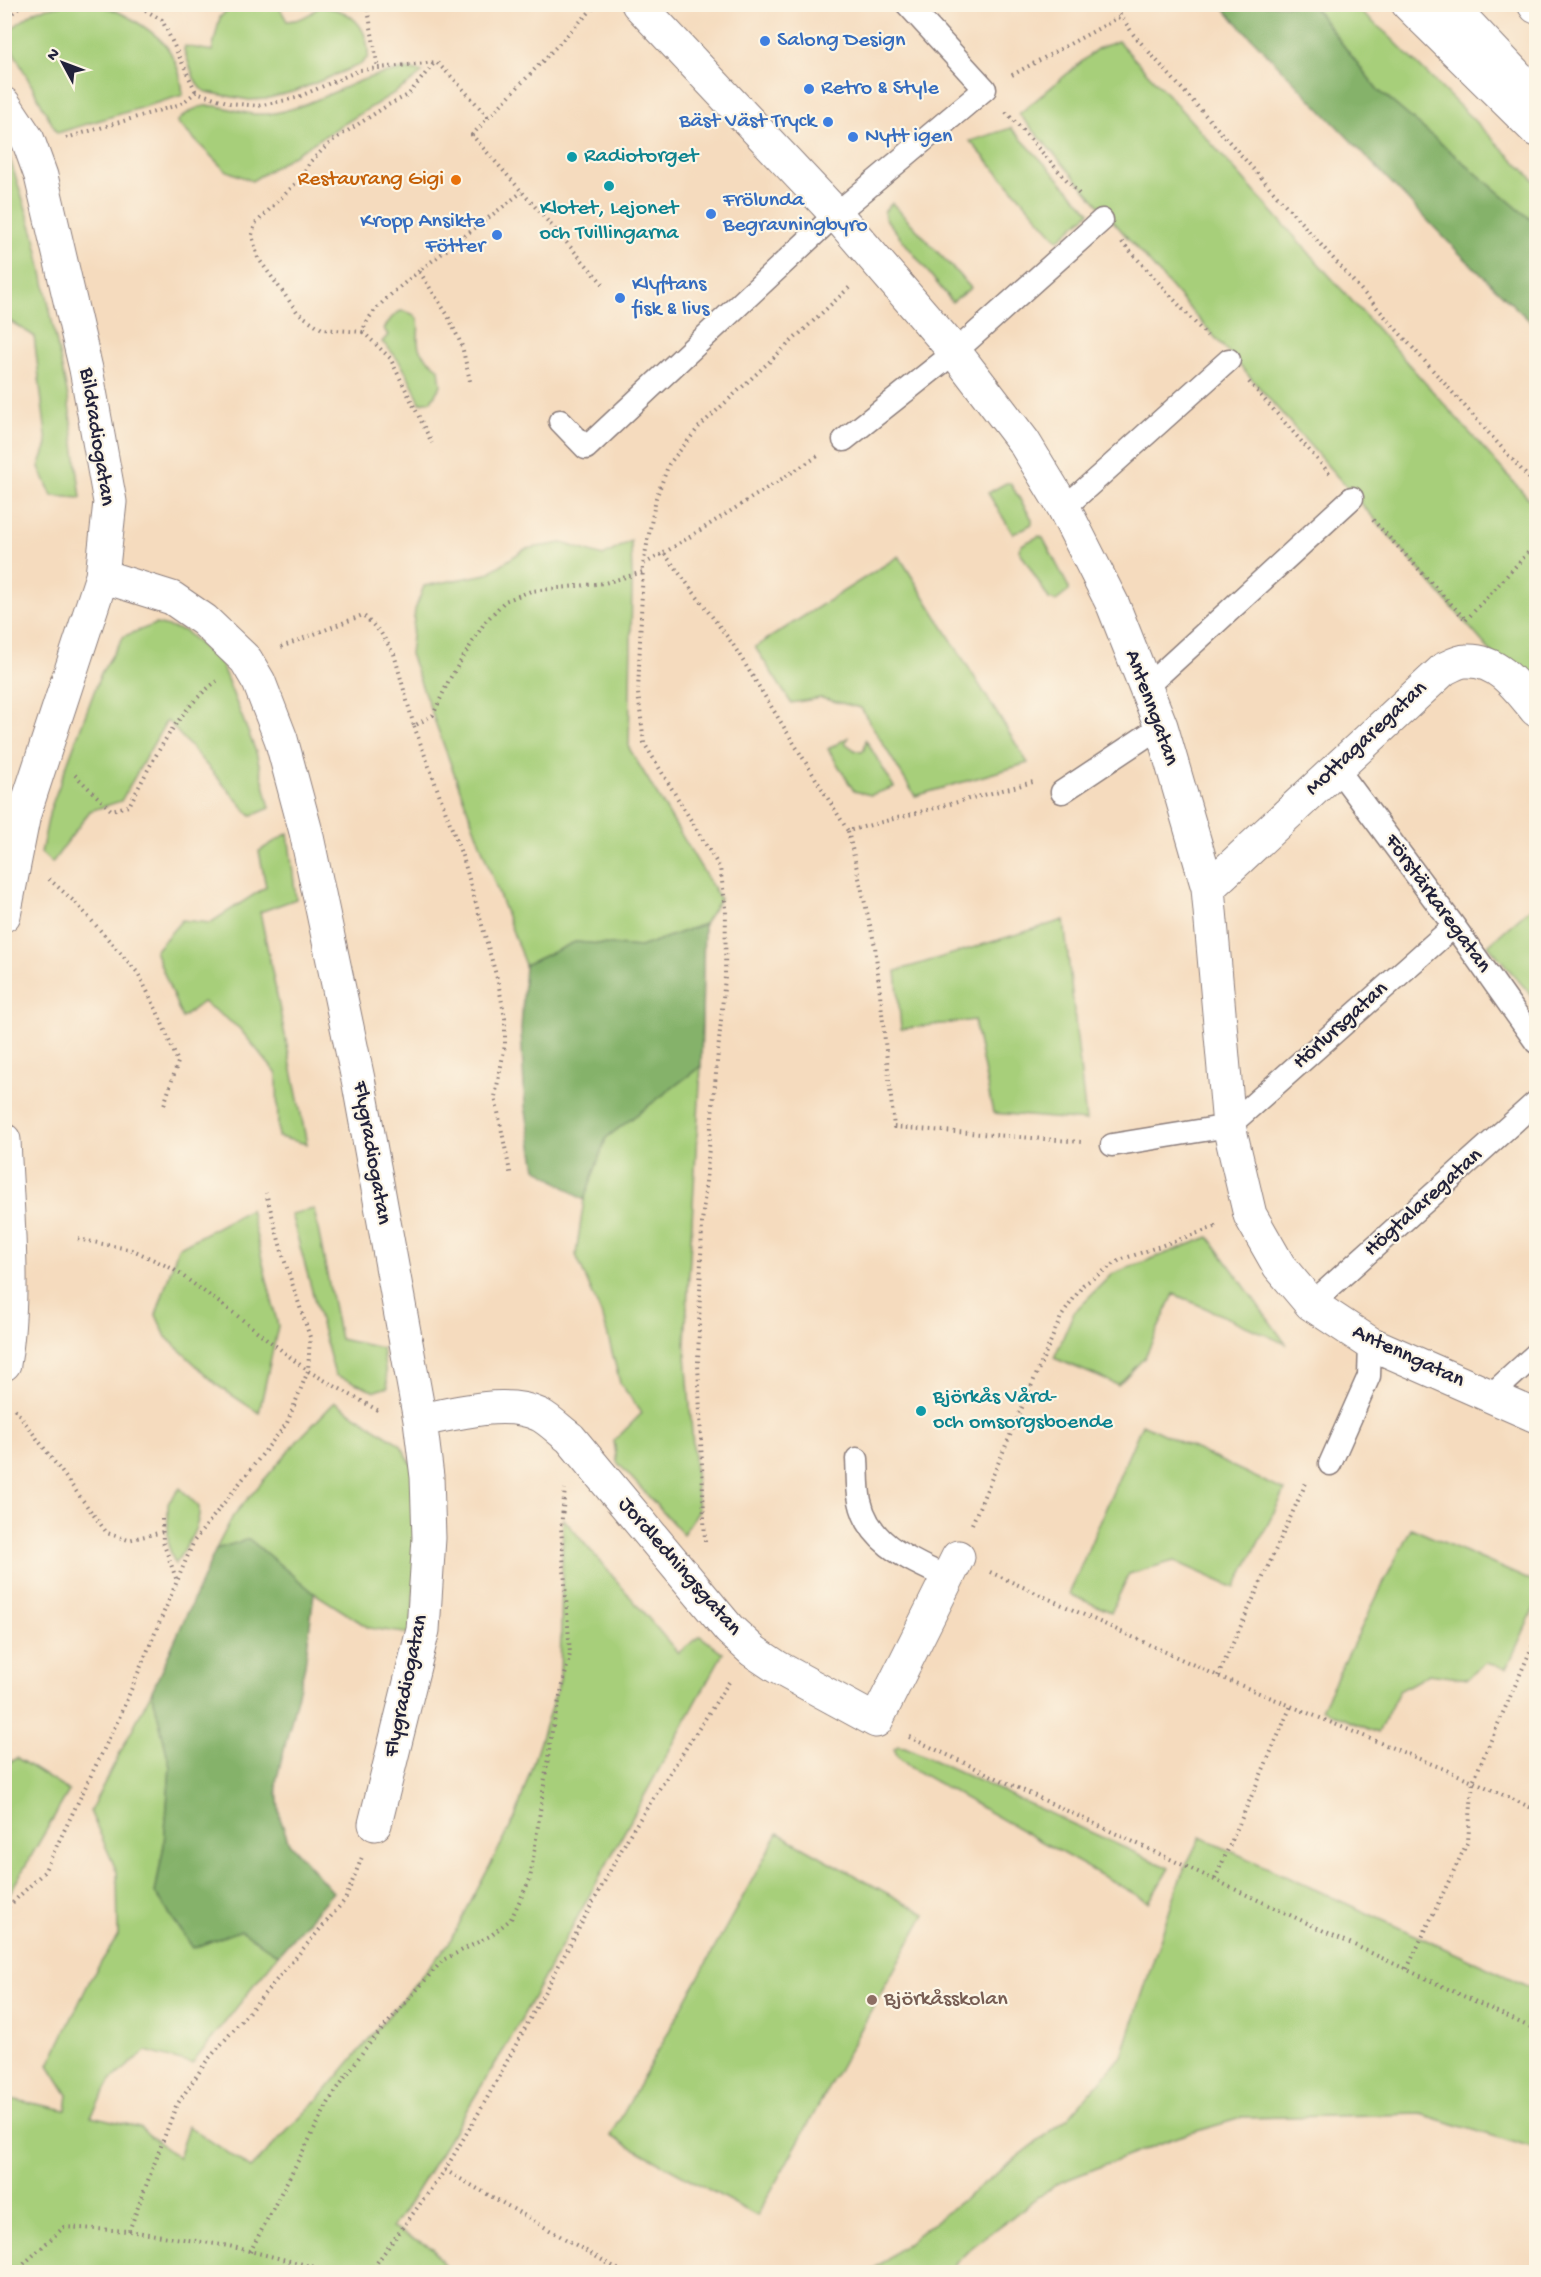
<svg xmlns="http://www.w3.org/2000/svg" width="1541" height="2277" viewBox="0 0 1541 2277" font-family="'Gochi Hand',sans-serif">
  <rect width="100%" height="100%" fill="#fcf5e5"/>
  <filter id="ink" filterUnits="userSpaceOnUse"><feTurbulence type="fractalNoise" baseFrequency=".0167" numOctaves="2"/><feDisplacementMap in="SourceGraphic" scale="12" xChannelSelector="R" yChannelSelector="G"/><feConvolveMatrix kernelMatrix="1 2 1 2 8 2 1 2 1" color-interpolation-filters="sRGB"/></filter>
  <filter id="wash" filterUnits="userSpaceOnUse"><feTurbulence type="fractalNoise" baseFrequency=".008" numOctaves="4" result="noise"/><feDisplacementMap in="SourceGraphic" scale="24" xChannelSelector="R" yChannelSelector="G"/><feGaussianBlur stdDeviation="1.35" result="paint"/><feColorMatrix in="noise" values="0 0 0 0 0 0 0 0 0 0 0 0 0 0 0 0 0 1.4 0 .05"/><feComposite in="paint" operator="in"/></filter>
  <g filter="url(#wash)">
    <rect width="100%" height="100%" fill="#f5dbbe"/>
    <!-- green -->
    <path fill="#a7cf7a" stroke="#64785a" stroke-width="1.5" d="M 62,5 C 76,4 90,4 104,7 C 123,11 159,34 169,50 C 177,63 182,80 183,95 L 57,133 L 4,34 L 37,10 Z
      M 234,5 L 278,5 L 287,21 C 300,21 310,15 319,7 C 350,8 369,26 368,57 L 361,64 L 296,91 L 265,99 L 249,100 L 206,92 L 200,88 L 194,78 L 184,50 L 185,46 L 212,51 L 220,17 Z
      M 1312,5 L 1352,5 L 1386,33 L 1536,182 L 1536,224 L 1378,90 Z
      M 1118,41 L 1168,95 L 1536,507 L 1536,703 L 1019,114 L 1097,49 Z
      M 405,69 L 423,72 L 407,85 L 252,181 L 225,170 L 177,122 C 210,88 232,118 268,114 C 300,110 330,93 360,81 C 374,75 390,73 405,69 Z
      M 1011,128 L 1090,212 L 1058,240 L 970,141 Z
      M 4,150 L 7,150 L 34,234 L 68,397 L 81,498 L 52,496 L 39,467 L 47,444 L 34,336 L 5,318 Z
      M 892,203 L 971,288 L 952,302 L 885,218 L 884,212 Z
      M 401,311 C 429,314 414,332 419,348 C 422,356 433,363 439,369 L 441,385 L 431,401 L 420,403 C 411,380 401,359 382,342 L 388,335 L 384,329 C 389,321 392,315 401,311 Z
      M 1006,483 L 1010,483 L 1032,519 L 1032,524 L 1013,534 L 988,493 Z
      M 1039,536 L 1043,538 L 1069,588 L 1069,591 L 1056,601 L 1049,599 L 1019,550 L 1021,545 Z
      M 631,541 L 632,583 L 629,748 L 720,899 L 704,924 L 640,947 L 575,942 L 525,965 L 410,654 L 415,610 L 424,586 L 487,574 L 525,549 L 562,543 L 603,556 Z
      M 899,556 L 1028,763 L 915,796 L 861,708 L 821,698 L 791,703 L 755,647 Z
      M 156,624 L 185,631 L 221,664 L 256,752 L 270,808 L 251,816 L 167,720 L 121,801 L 90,811 L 52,863 L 41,853 L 50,810 L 101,673 L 124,636 Z
      M 849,737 L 845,743 L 856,751 L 862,752 L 864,750 L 866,740 L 894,787 L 871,795 L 854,791 L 828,749 Z
      M 288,833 L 296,899 L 260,912 L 307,1144 L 278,1137 L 277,1074 L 239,1028 L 203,1002 L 182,1018 L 155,951 L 182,920 L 210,923 L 266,887 L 259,851 Z
      M 1536,903 L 1536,1001 L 1488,945 Z
      M 1064,920 L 1086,1121 L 993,1113 L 974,1020 L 901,1029 L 896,971 Z
      M 701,1066 L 685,1342 L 698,1511 L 683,1534 L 617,1462 L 614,1441 L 642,1413 L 620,1383 L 604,1321 L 576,1255 L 584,1200 L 606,1138 Z
      M 250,1209 L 278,1326 L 259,1413 L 218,1386 L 166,1337 L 156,1315 L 178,1248 Z
      M 314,1209 L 340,1339 L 382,1348 L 388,1387 L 375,1391 L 335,1375 L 291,1214 Z
      M 1209,1237 L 1286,1344 L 1174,1294 L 1145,1357 L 1118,1385 L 1054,1358 L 1074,1312 L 1112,1274 Z
      M 335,1402 L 400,1444 L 422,1482 L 411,1634 L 369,1628 L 314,1593 L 249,1539 L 216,1549 L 233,1516 L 299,1439 Z
      M 1142,1424 L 1285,1491 L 1235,1588 L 1174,1561 L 1129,1574 L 1111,1612 L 1069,1594 Z
      M 180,1488 L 199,1507 C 201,1527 185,1548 175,1564 L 168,1545 L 168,1503 Z
      M 563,1518 L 678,1653 L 700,1636 L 723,1653 L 508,2043 L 408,2205 L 392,2228 L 433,2248 L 444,2265 L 441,2272 L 5,2272 L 5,2098 L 66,2110 L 68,2095 L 49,2065 L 91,1978 L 118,1936 L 117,1872 L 90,1811 L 152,1691 L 170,1767 L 164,1845 L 155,1893 L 241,1930 L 278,1955 L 192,2064 L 146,2051 L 111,2080 L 91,2116 L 139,2127 L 178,2158 L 188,2126 L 251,2168 L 323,2094 L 449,1943 L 515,1818 L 560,1680 Z
      M 1411,1528 L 1536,1583 L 1536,1604 L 1507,1668 L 1485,1663 L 1467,1679 L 1429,1674 L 1399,1691 L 1378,1733 L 1321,1709 Z
      M 898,1746 L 905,1747 L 1169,1868 L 1149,1902 L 911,1768 L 898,1757 L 894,1749 Z
      M 17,1758 L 69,1791 L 8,1896 L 4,1895 L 5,1765 Z
      M 778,1833 L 925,1914 L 757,2216 L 611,2136 Z
      M 1200,1837 L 1536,1990 L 1536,2149 L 1421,2114 L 1241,2118 L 1177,2137 L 1056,2184 L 971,2248 L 947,2272 L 870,2272 L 1069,2117 L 1122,2056 L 1181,1876 Z"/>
    <!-- forest -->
    <path fill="#85b26a" stroke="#546a52" stroke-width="1.5" d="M 1220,5 L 1312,5 L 1378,90 L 1536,224 L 1536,327 L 1459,253 Z
      M 704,924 L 701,1066 L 606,1138 L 584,1200 L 536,1168 L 525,1106 L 521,1030 L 525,965 L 575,942 L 640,947 Z
      M 249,1539 L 314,1593 L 305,1665 L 276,1782 L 280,1818 L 289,1843 L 333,1892 L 278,1955 L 241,1930 L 193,1948 L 155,1893 L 164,1845 L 170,1767 L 152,1691 L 216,1549 Z"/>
  </g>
  <g filter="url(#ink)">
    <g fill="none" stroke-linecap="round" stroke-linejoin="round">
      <!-- service casing -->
      <g stroke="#8c7e7c" stroke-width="25">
        <path id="service" d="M 560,421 L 586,448 L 836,214 L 985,89 L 907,4
          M 844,440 L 955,352 L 1102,220
          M 1064,508 L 1229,360
          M 1145,688 L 1352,498
          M 1336,767 L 1454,926 L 1536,1042
          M 1062,792 L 1161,726
          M 1112,1145 L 1229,1126 L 1454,926
          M 1311,1304 L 1536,1102
          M 1491,1395 L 1536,1354
          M 857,1459 C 858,1473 857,1488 860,1501 C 869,1545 911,1560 948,1578
          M 1330,1464 L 1369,1376 L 1370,1343"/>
      </g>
      <!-- minor casing -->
      <g stroke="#8c7e7c" stroke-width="35">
        <path id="minor" d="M 638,4 L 836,214 L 955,352 L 1024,442 L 1064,508 L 1113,605 L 1161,726 L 1208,888 L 1229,1126 L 1250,1215 L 1279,1266 L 1311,1304 L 1370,1343 L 1536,1416
          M 4,104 L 28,140 L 41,176 L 86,369 L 110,502 L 102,576 L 24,814 L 4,915
          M 102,576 L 172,598 L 204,620 L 246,660 L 259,682 L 281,739 L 306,832 L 359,1084 L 420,1420 L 427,1477 L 429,1538 L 423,1630 L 375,1824
          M 1208,888 L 1444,669 C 1450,666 1459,661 1466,661 C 1498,659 1518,688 1536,710
          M 4,1140 C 7,1211 16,1294 4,1364
          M 420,1420 C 456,1414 506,1398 540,1415 C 551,1421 560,1431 570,1438 L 729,1629 L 753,1651 L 777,1667 L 876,1721 L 958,1557"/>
      </g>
      <!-- primary casing -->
      <g stroke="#8c7e7c" stroke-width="35">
        <path id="primary" d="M 1408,4 L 1536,130
          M 1449,4 L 1536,96
          M 1534,4 L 1536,7"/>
      </g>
      <!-- path -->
      <path stroke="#8c7e7c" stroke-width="4" stroke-dasharray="1.5 4.5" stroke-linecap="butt" d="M 135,4 L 162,20 L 196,92
        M 367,4 L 378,68
        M 597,4 L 472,135 L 603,284
        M 1113,4 L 1133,34 L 1536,486
        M 4,21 L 22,4
        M 1012,75 L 1120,17
        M 1006,112 L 1081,196
        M 66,138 L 181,104 L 196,92 L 230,103 L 258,106 L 296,98 L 360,70 L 436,62 L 454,79 L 489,118
        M 1122,242 L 1207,336
        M 419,271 C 402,286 367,310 363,332 L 390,358 L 432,443
        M 363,332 L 322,329 L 298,313 L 258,258 L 252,235 L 255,224 L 301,178 L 311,161 L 332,141 L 388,105 L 408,95 L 435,62
        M 470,381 L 462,346 L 447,314 L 419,271 L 522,192
        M 1249,382 L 1331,475
        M 1373,520 L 1466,620
        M 664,553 L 818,456
        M 644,564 L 664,553 L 732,643 L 848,831 L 1033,782
        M 1466,620 L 1536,544
        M 281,647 L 363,615 L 381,633 L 394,654 L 414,726 L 433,715 L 449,680 L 485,622 L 505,601 L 531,591 L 605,583 L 643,572
        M 414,726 L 464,861 L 498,982 L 505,1018 L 505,1045 L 495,1097 L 511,1177
        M 75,775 L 111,810 L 129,806 C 152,762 176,711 217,681
        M 848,831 L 875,946 L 894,1127 L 1082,1142
        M 49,879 L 76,903 L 138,973 L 157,1011 L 178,1062 L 164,1105
        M 78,1239 L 133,1250 L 173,1269 L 235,1314 L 308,1371 L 381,1412
        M 15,1409 L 107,1533 L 128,1540 L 163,1532
        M 162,1519 L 163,1542 L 177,1581
        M 972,1524 L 1061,1317 L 1083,1285 L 1120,1260 L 1215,1227 L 1216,1229
        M 705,1542 L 698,1363 L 702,1223 L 725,977 L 726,908 L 720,868 L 644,743 L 638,693 L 643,565 L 656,498 L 669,464 L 699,427 L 851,286
        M 990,1572 L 1218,1676 L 1473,1781 L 1536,1810
        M 1218,1676 L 1306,1483
        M 909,1737 L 1536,2030
        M 1215,1879 L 1291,1706
        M 4,1911 L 44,1872 L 119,1718 L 194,1541 L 287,1423 L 308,1371 L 310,1337 L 284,1259 L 266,1193
        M 1407,1969 L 1468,1841 L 1473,1781 L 1536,1638
        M 445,2170 L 623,2272
        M 129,2231 L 176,2106 L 206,2062 L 345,1900 L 362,1857
        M 250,2252 L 331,2098 L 364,2050 L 443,1960 L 490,1936 L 511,1919 L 530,1879 L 552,1731 L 570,1654 L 561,1527 L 565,1489
        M 15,2272 L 64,2227 L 129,2231 L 229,2246 L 335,2272
        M 370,2272 L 445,2170 L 485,2102 L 630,1834 L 731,1679"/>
      <!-- service -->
      <use href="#service" stroke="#fff" stroke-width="22"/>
      <!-- minor -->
      <use href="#minor" stroke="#fff" stroke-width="33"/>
      <!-- primary -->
      <use href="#primary" stroke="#fff" stroke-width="33"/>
    </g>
  </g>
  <!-- markers -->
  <g fill="#3f7fe0" stroke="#fcf5e5" stroke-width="2">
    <circle cx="765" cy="41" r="6"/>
    <circle cx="809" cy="89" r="6"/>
    <circle cx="828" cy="122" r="6"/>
    <circle cx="853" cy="137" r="6"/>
    <circle cx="711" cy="214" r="6"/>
    <circle cx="497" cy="235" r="6"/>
    <circle cx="620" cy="298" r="6"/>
  </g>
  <g fill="#0f9aa8" stroke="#fcf5e5" stroke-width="2">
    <circle cx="572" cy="157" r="6"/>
    <circle cx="609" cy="186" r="6"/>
    <circle cx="921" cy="1411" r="6"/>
  </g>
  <circle fill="#e8710a" stroke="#fcf5e5" stroke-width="2" cx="456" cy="180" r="6"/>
  <circle fill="#8d6e63" stroke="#fcf5e5" stroke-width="2" cx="872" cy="2000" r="6"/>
  <g text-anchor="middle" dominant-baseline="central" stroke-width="4.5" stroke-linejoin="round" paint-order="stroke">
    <!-- shop labels -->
    <g font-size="22" fill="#366cbe" stroke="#fcf5e5" text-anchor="start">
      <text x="777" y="41">Salong Design</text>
      <text x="821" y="89">Retro &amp; Style</text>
      <text x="816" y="122" text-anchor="end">Bäst Väst Tryck</text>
      <text x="865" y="137">Nytt igen</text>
      <text x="723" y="201">Frölunda<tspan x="723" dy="25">Begravningbyro</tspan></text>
      <text x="485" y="222" text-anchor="end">Kropp Ansikte<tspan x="485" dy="25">Fötter</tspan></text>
      <text x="632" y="285">Klyftans<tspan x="632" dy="25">fisk &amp; livs</tspan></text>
    </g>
    <!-- culture labels -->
    <g font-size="22" fill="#0d838f" stroke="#fcf5e5" text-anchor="start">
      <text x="584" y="157">Radiotorget</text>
      <text x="609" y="209" text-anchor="middle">Klotet, Lejonet<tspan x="609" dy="25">och Tvillingarna</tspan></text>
      <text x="933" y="1398">Björkås Vård-<tspan x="933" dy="25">och omsorgsboende</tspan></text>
    </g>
    <!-- food labels -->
    <g font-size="22" fill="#c56008" stroke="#fcf5e5" text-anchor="end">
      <text x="444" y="180">Restaurang Gigi</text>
    </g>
    <!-- street labels -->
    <g font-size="22" fill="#22223b" stroke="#fcf5e5">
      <text transform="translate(96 437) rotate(81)">Bildradiogatan</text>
      <text transform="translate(1151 708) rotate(70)">Antenngatan</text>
      <text transform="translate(1367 739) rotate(-43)">Mottagaregatan</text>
      <text transform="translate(1437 904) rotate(54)">Förstärkaregatan</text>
      <text transform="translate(1341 1026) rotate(-42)">Hörlursgatan</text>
      <text transform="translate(371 1153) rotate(80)">Flygradiogatan</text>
      <text transform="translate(1424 1203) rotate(-42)">Högtalaregatan</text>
      <text transform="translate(1408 1357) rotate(25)">Antenngatan</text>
      <text transform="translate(679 1567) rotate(49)">Jordledningsgatan</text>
      <text transform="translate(407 1686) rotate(-78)">Flygradiogatan</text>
    </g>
    <!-- education labels -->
    <g font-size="22" fill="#785e54" stroke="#fcf5e5" text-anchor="start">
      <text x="884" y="2000">Björkåsskolan</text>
    </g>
  </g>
  <!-- margin -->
  <rect width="1541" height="2277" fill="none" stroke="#fcf5e5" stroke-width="24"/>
  <!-- north arrow -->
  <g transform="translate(63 63) rotate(311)" stroke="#fcf5e5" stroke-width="4.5" paint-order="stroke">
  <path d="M0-4.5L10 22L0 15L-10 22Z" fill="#22223b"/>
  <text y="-9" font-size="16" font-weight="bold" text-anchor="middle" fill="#22223b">N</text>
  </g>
</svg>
